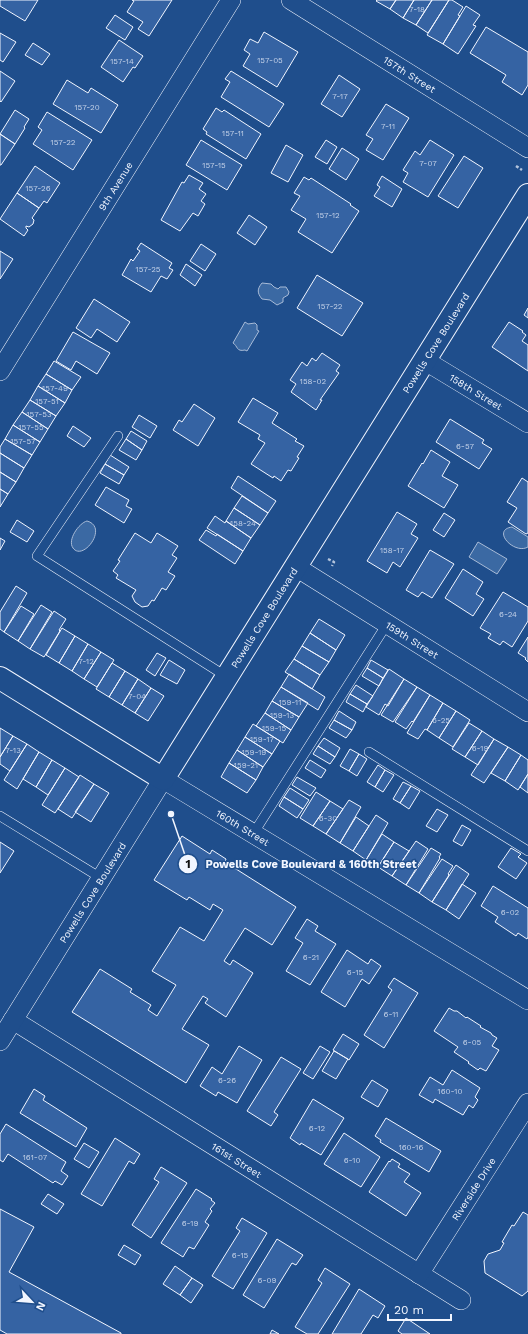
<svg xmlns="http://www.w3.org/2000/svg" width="528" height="1334" viewBox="0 0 528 1334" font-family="'Work Sans',sans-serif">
  <rect width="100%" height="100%" fill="#1f4e8c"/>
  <!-- water -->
  <path fill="#3b69a3" stroke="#a8bbd7" d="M 262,283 L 271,284 L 274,287 L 278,289 L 280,287 L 286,287 L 289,292 L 288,295 L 283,298 L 283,302 L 277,305 L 270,300 L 262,299 C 257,293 257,289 262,283 Z
    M 245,322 L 248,324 L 255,323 L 257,325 L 257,330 L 259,331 L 247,351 L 245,350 C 236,352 238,346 233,343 Z
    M 87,521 C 109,527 83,562 73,548 C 67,540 79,523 87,521 Z
    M 512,527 L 528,537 L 528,547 C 514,555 491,530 512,527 Z
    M 478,542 L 507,559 L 497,574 L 469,557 Z"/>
  <!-- building -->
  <path fill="#3563a3" stroke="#f2f6ff" d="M 0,0 L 38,0 L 25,21 L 0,6 Z
    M 132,0 L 172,0 L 149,36 L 138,29 L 143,22 L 127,12 L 134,1 Z
    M 377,0 L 396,0 L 390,9 L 376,1 Z
    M 396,0 L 414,0 L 403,18 L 390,9 Z
    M 414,0 L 432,0 L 416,25 L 403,18 Z
    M 432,0 L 449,0 L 428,33 L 416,25 Z
    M 449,0 L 452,0 L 463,7 L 458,15 L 460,16 L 443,44 L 427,35 Z
    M 466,6 L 480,15 L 473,25 L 476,26 L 458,54 L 443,44 Z
    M 115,15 L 133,27 L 125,40 L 106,28 Z
    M 486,27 L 528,52 L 528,85 L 522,95 L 502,82 L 506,75 L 470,53 Z
    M 264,32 L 298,52 L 277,87 L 243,66 L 250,54 L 244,50 L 250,39 L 258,43 Z
    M 0,33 L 16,42 L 3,62 L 0,60 Z
    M 119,40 L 143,56 L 135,68 L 133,67 L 123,82 L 101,67 Z
    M 33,43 L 50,54 L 42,65 L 25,55 Z
    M 0,71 L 15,81 L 1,102 L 0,101 Z
    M 231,71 L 284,104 L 269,127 L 221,97 L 230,82 L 225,79 Z
    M 339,75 L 360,89 L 342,117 L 321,104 Z
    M 67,80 L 88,93 L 91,88 L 118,105 L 101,133 L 53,104 Z
    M 386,104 L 409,118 L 383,160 L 366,150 L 373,139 L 366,135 Z
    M 216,108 L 222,112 L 224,110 L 261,134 L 246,159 L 206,134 L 207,132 L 203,129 Z
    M 15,110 L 29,119 L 24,127 L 25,128 L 15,144 L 0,134 Z
    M 47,112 L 92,140 L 73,170 L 33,144 L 42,130 L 38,127 Z
    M 0,134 L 15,144 L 1,165 L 0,165 Z
    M 201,140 L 242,165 L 227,190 L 186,165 Z
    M 326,140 L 337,147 L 327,164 L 315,157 Z
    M 430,140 L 454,155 L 428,197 L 403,182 L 408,173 L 403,170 L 415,151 L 420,155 Z
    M 286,145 L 303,155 L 288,182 L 271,173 Z
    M 342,148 L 359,159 L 346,180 L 329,169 Z
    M 464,156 L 483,168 L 458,208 L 438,196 Z
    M 35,166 L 60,183 L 47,203 L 44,201 L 39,208 L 17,193 Z
    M 189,175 L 203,183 L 199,189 L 206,194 L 201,201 L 205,204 L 198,216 L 193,213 L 180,231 L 161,220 L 182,182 L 184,183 Z
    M 382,176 L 402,189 L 392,207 L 374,196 L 380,187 L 377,185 Z
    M 304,177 L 309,180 L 311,178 L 351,204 L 350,205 L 359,211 L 332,253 L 298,232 L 306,219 L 291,210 L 300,196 L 294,193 Z
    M 17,193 L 39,208 L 32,218 L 34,220 L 33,224 L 29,227 L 26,226 L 26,228 L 28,230 L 24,236 L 0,219 Z
    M 249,215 L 267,227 L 255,245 L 237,233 Z
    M 141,243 L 172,263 L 169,268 L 173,270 L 167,279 L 161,276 L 151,292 L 122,275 L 131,259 L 133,261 L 140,251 L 137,249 Z
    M 201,244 L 216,254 L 205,271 L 190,261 Z
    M 0,251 L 13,259 L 0,279 Z
    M 186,264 L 202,275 L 195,286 L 180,275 Z
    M 317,275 L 363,303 L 342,336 L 297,308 Z
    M 94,299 L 130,322 L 117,342 L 97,329 L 91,338 L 76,328 Z
    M 528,308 L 528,318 L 524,315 Z
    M 509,322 L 523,331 L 522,332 L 526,335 L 522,341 L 528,345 L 528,371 L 492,347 Z
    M 73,332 L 110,353 L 97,374 L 76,361 L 71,370 L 56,361 Z
    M 322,353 L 340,365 L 336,371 L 339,373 L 320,400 L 322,400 L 316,410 L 291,392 L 296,384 L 290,380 L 302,362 L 307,366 L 312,358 L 316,361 Z
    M 54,361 L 81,377 L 72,390 L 46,374 Z
    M 46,374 L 72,390 L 65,403 L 38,386 Z
    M 38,386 L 65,403 L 56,416 L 30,400 Z
    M 253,398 L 278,413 L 272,423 L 297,439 L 295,441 L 304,446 L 297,457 L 299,458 L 291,471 L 288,470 L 281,481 L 274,476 L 273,478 L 251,464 L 265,443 L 258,439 L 260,435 L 238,422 Z
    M 30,400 L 56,416 L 48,429 L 22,412 Z
    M 194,404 L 215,418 L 198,446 L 173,430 L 179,420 L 182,422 Z
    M 22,412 L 48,429 L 40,442 L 13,425 Z
    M 139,415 L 157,426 L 150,438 L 132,427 Z
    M 450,419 L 484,440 L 482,443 L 492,449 L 479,469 L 436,442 Z
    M 13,425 L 40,442 L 32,455 L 5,439 Z
    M 73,426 L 91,438 L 84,447 L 67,436 Z
    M 131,431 L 147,441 L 142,450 L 126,439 Z
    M 5,439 L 32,455 L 24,468 L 0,453 L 0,447 Z
    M 126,439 L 142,450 L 136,460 L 119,450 Z
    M 431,450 L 450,462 L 442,476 L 458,485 L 444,508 L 408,486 L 422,463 L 423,464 Z
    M 0,453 L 24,468 L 16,482 L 0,472 Z
    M 110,455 L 129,467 L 124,475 L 105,464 Z
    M 105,464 L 124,475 L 119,484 L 100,473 Z
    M 0,472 L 16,482 L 8,494 L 0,489 Z
    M 238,476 L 276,501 L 268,513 L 231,488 Z
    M 522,478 L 528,482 L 528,533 L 526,534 L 508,522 L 517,508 L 507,502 Z
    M 106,487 L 129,500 L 126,506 L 132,509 L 124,523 L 95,505 Z
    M 0,489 L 8,494 L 0,507 Z
    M 242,496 L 268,513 L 260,525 L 234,508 Z
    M 234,508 L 260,525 L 251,538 L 226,521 Z
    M 397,512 L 417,524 L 411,534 L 418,538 L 400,567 L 393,562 L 387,573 L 367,561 Z
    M 444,513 L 455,520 L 444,537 L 433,530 Z
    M 215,516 L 225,523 L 226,521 L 251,538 L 243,551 L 207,528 Z
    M 17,520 L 34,531 L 27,542 L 10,532 Z
    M 206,530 L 216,536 L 217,534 L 243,551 L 235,564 L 199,540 Z
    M 135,533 L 151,543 L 157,533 L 178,546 L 172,555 L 177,558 L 168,572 L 175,576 L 166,590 L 162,588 L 154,601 L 152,600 L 148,606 L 142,607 L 135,602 L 132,596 L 136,590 L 116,578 L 118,575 L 113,571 L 120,561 L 118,560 Z
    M 0,538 L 5,541 L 0,550 Z
    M 430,550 L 454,564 L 432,598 L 422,592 L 418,597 L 406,590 Z
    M 463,569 L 483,582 L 476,594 L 484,599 L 473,616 L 445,598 Z
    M 16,586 L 27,593 L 4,632 L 0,629 L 0,612 Z
    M 503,592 L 528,607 L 528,621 L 512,647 L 503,641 L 500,645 L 488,638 L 491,634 L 480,628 Z
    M 41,605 L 52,612 L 30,649 L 18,641 Z
    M 21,606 L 34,614 L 18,641 L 4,632 Z
    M 54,611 L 66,619 L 59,630 L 60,631 L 44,657 L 30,649 Z
    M 319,619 L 345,635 L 336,650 L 310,633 Z
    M 62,628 L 75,636 L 59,663 L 46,655 Z
    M 310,633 L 336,650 L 329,662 L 302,646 Z
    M 75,636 L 88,644 L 72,671 L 59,663 Z
    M 528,637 L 528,662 L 525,659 L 526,658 L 518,653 Z
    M 88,644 L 101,652 L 84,679 L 72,671 Z
    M 302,646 L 329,662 L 320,675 L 294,659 Z
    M 101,652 L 114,660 L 97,687 L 84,679 Z
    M 157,653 L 166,658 L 155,676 L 146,670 Z
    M 294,659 L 320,675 L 312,689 L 285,672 Z
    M 169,660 L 185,670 L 177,684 L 160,675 Z
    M 371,660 L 388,670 L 383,678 L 367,668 Z
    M 112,663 L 125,671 L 109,697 L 96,689 Z
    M 367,668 L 383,678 L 379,686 L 362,676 Z
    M 389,669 L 404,679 L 388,706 L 385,704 L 379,715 L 366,707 Z
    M 125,671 L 138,679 L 122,705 L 109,697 Z
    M 289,674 L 325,697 L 318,710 L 281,687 Z
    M 138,679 L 151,688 L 135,713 L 122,705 Z
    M 404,679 L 417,687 L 393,722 L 381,715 Z
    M 356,685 L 373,696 L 367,704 L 350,694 Z
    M 281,687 L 308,703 L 299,717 L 272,701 Z
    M 417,687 L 430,695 L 413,722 L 412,721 L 406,729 L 395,722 Z
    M 151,688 L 164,696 L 148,721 L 135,713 Z
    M 350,694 L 367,704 L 363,712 L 346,702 Z
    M 430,695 L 443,703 L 427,730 L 425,729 L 418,739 L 407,733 Z
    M 272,701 L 299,717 L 291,730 L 265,713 Z
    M 443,703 L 456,711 L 439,738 L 427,730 Z
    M 339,711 L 356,722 L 352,730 L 334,720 Z
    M 456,711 L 470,720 L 453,747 L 439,738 Z
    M 265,713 L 291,730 L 283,743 L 256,726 Z
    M 334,720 L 352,730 L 346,738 L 329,728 Z
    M 469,723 L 482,731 L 465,757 L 452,749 Z
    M 253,724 L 280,741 L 272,754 L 245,737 Z
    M 0,728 L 13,736 L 0,757 Z
    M 482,731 L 494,739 L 478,765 L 465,757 Z
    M 13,736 L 27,744 L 10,771 L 0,764 L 0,757 Z
    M 245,737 L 272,754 L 263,767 L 237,750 Z
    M 324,738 L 340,748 L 335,757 L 318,746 Z
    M 494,739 L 508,747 L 484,783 L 471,775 Z
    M 27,744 L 39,752 L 17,789 L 4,780 Z
    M 318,746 L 335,757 L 330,764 L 313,754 Z
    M 508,747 L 521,755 L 505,781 L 491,773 Z
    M 350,749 L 359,754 L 349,771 L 340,766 Z
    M 237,750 L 263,767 L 256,780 L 229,763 Z
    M 39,752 L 52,760 L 36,787 L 23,779 Z
    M 359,754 L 367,759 L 357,776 L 349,771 Z
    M 521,755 L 528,760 L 528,774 L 518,790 L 505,781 Z
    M 52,760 L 65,768 L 48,795 L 36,787 Z
    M 310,760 L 326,770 L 321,778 L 305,768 Z
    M 229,763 L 256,780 L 247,793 L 221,777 Z
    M 378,765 L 385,770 L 375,787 L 367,782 Z
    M 65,768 L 79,777 L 55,813 L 42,805 Z
    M 385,770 L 394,775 L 383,792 L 375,787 Z
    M 528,774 L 528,793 L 520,787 Z
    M 80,775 L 94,784 L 72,818 L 58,809 Z
    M 297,777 L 316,788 L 310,796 L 292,785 Z
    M 403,782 L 411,786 L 400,803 L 393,799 Z
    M 94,784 L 109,793 L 91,822 L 75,812 Z
    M 411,786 L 420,791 L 409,809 L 400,803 Z
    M 290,788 L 309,800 L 303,809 L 284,797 Z
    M 316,792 L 330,801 L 313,826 L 300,818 Z
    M 284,797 L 303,809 L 297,818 L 279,806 Z
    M 349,800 L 361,807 L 340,843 L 326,834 Z
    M 330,801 L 343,809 L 326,834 L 313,826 Z
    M 437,809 L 448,815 L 437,832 L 426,826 Z
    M 376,815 L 388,823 L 366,860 L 353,851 Z
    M 356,817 L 369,826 L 353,851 L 340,843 Z
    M 462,825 L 471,830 L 462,846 L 453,841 Z
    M 382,834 L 394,842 L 378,867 L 366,860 Z
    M 182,836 L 210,854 L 212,850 L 226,859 L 225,862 L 296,907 L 272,945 L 245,928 L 224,961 L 230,965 L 233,960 L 253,973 L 226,1017 L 205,1003 L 208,999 L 203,996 L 182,1029 L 209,1045 L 186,1083 L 72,1012 L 100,969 L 132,989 L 130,992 L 151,1005 L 148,1010 L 157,1016 L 176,985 L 152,971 L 180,927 L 204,941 L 223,910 L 213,904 L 210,910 L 189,897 L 187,900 L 154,880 Z
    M 416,841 L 428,849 L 406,885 L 392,876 Z
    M 0,842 L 14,851 L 0,873 Z
    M 394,842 L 409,851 L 392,876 L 378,867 Z
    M 431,848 L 441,854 L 439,857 L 440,858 L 419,893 L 406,885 Z
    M 511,848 L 521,854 L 518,857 L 527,863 L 516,879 L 498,867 Z
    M 442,859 L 453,866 L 448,874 L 449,875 L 432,902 L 419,893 Z
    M 456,865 L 469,874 L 446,910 L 432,902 Z
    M 462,884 L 476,893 L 459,919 L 446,910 Z
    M 493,886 L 528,908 L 528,937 L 527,939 L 518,933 L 516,936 L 495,922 L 498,917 L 481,906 Z
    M 307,919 L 318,926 L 315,931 L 336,944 L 310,985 L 286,971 L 303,943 L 295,938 Z
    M 347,950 L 368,964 L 371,959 L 381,966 L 369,984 L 362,979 L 345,1007 L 321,992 Z
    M 394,978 L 418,993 L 384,1048 L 364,1035 L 392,990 L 388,987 Z
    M 449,1008 L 454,1011 L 457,1011 L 466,1018 L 467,1017 L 481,1026 L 480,1027 L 491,1033 L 492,1035 L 497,1038 L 492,1046 L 499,1050 L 486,1071 L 480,1068 L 478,1070 L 468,1063 L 469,1062 L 454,1052 L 458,1047 L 434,1031 Z
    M 343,1034 L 359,1044 L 349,1060 L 333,1050 Z
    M 239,1046 L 262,1060 L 237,1103 L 218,1092 L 216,1096 L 200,1086 L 212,1067 L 222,1074 Z
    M 320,1046 L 330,1052 L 313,1079 L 303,1073 Z
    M 334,1051 L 348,1059 L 336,1079 L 322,1071 Z
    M 281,1057 L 301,1069 L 274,1112 L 278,1115 L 271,1126 L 247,1111 Z
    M 452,1070 L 480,1088 L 475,1097 L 478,1100 L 473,1108 L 469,1105 L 463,1115 L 435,1099 L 433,1103 L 419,1095 L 430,1077 L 443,1085 Z
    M 372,1080 L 388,1090 L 378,1107 L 361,1097 Z
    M 34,1089 L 45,1096 L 43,1100 L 87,1128 L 76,1147 L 20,1113 Z
    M 313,1099 L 344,1118 L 321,1155 L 301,1143 L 300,1145 L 290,1138 Z
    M 386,1118 L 441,1151 L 429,1172 L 380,1142 L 381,1140 L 375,1136 Z
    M 6,1124 L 66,1162 L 61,1171 L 68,1176 L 62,1185 L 55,1181 L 53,1183 L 8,1154 L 3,1162 L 0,1160 L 0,1134 Z
    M 344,1133 L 380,1157 L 361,1187 L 324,1164 Z
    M 115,1138 L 140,1154 L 134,1164 L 129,1161 L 102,1206 L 81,1194 Z
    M 84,1143 L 99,1152 L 89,1168 L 74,1159 Z
    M 392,1159 L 400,1164 L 398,1167 L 410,1174 L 404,1182 L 421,1193 L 406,1216 L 369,1192 L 389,1161 L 390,1162 Z
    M 161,1167 L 187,1183 L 151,1238 L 132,1225 L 159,1182 L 154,1179 Z
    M 196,1189 L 212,1199 L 211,1200 L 215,1203 L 210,1209 L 212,1211 L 205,1222 L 209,1225 L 194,1249 L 189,1247 L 183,1257 L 161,1243 Z
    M 48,1194 L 64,1204 L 57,1214 L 41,1204 Z
    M 0,1209 L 34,1227 L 9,1272 L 121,1333 L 121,1334 L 7,1334 L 0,1330 Z
    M 523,1212 L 528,1215 L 528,1291 L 522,1296 L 485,1273 L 484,1261 L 488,1254 L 500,1250 L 504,1243 L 502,1242 L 512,1225 L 514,1226 Z
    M 242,1218 L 267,1233 L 233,1289 L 212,1276 L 240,1231 L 236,1228 Z
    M 277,1239 L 303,1255 L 296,1265 L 292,1263 L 264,1308 L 243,1295 Z
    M 124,1245 L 141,1255 L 135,1265 L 118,1255 Z
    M 175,1266 L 192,1278 L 180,1295 L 163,1284 Z
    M 325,1268 L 350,1284 L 318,1334 L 307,1334 L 295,1327 L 322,1283 L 318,1280 Z
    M 192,1278 L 203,1285 L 191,1303 L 180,1295 Z
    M 359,1289 L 385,1306 L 378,1318 L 373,1315 L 361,1334 L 332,1334 Z
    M 406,1318 L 430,1334 L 402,1334 L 398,1331 Z
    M 272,1330 L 279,1334 L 270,1334 Z"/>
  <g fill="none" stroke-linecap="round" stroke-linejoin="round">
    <!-- service casing -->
    <g stroke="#f2f6ff" stroke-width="10">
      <path id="service" d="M 118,436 L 37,556 L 227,677
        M 369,752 L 528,851
        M 0,816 L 101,878
        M 253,834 L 387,624"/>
    </g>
    <!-- minor casing -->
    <g stroke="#f2f6ff" stroke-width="20">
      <g id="minor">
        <path id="s1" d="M 291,0 L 528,148"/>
        <path id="s2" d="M 424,360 L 528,423"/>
        <path id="s3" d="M 0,371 L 231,0"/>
        <path id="s4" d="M 296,567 L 528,712"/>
        <path id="s5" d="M 13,1020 L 461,1300"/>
        <path id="s6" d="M 0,1041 L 163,779 L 528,1000"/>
        <path id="s7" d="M 419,1274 L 528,1103"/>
      </g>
    </g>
    <!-- tertiary casing -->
    <g stroke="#f2f6ff" stroke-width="24">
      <g id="tertiary">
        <path id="s8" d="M 0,678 L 163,779 L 528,195"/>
      </g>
    </g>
    <!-- path -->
    <path stroke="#b3c4dc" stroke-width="2.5" stroke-dasharray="3 2" stroke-linecap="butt" d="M 516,166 L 522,170
      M 328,559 L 334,562 L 332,566"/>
    <!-- service -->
    <use href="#service" stroke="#1f4e8c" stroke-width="9"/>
    <!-- minor -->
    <use href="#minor" stroke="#1f4e8c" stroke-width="19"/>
    <!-- tertiary -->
    <use href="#tertiary" stroke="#1f4e8c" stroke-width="22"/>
  </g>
  <g text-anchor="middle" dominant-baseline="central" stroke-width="3" stroke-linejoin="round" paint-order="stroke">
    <!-- number labels -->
    <g font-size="8" fill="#c3d1e8">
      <text x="417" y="9">7-18</text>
      <text x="270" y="60">157-05</text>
      <text x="122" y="61">157-14</text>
      <text x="340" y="96">7-17</text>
      <text x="87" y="107">157-20</text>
      <text x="388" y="126">7-11</text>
      <text x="233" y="133">157-11</text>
      <text x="63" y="142">157-22</text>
      <text x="428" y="163">7-07</text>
      <text x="214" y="165">157-15</text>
      <text x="38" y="188">157-26</text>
      <text x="328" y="215">157-12</text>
      <text x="148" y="269">157-25</text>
      <text x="330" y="306">157-22</text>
      <text x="313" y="381">158-02</text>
      <text x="55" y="388">157-49</text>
      <text x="47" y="401">157-51</text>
      <text x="39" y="414">157-53</text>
      <text x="31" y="427">157-55</text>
      <text x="23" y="441">157-57</text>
      <text x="465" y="446">6-57</text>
      <text x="243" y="523">158-24</text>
      <text x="392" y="550">158-17</text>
      <text x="508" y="614">6-24</text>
      <text x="86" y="661">7-12</text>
      <text x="137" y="696">7-04</text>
      <text x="290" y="702">159-11</text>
      <text x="282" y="715">159-13</text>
      <text x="441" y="720">6-25</text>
      <text x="274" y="728">159-15</text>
      <text x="262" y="739">159-17</text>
      <text x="480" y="748">6-19</text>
      <text x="13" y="750">7-13</text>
      <text x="254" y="752">159-19</text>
      <text x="246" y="765">159-21</text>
      <text x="328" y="818">6-30</text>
      <text x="510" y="912">6-02</text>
      <text x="311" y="957">6-21</text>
      <text x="355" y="972">6-15</text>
      <text x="391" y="1014">6-11</text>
      <text x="472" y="1042">6-05</text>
      <text x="227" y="1080">6-26</text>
      <text x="450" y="1091">160-10</text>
      <text x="317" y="1128">6-12</text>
      <text x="411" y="1147">160-16</text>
      <text x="35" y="1157">161-07</text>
      <text x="352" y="1160">6-10</text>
      <text x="190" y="1223">6-19</text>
      <text x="240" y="1255">6-15</text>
      <text x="267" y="1280">6-09</text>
    </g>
    <!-- street labels -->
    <g font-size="10" fill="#f2f6ff" stroke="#1f4e8c">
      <text stroke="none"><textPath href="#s1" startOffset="140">157th Street</textPath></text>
      <text stroke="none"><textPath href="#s3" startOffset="218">9th Avenue</textPath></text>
      <text stroke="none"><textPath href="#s8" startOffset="706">Powells Cove Boulevard</textPath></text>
      <text stroke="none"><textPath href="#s2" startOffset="61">158th Street</textPath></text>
      <text stroke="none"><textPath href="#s8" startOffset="382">Powells Cove Boulevard</textPath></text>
      <text stroke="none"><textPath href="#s4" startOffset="137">159th Street</textPath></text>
      <text stroke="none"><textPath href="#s6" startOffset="402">160th Street</textPath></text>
      <text stroke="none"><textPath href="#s6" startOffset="175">Powells Cove Boulevard</textPath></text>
      <text stroke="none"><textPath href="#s5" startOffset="264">161st Street</textPath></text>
      <text stroke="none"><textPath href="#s7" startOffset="101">Riverside Drive</textPath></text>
    </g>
  </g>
  <!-- callouts -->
  <path fill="none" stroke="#f2f6ff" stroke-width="1.5" d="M171 814L188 864"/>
  <g fill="#f2f6ff" stroke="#1f4e8c" stroke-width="1.5">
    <circle cx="171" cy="814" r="4"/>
    <circle cx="188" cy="864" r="10"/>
  </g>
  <g font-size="12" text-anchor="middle" font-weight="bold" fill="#111">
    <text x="188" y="868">1</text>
  </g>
  <g font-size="11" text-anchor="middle" font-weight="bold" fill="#f2f6ff" stroke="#1f4e8c" stroke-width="3" stroke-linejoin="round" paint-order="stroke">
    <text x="311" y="868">Powells Cove Boulevard &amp; 160th Street</text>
  </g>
  <!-- north arrow -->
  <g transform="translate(32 1302) rotate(116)" stroke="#1f4e8c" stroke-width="3" paint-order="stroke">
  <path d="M0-3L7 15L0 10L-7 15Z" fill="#f2f6ff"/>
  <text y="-6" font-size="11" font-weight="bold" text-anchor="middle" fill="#f2f6ff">N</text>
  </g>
  <!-- scale -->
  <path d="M388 1314v6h63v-6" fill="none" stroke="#f2f6ff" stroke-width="2"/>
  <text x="394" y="1314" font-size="12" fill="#f2f6ff" stroke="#1f4e8c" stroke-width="3" paint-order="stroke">20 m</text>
</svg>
